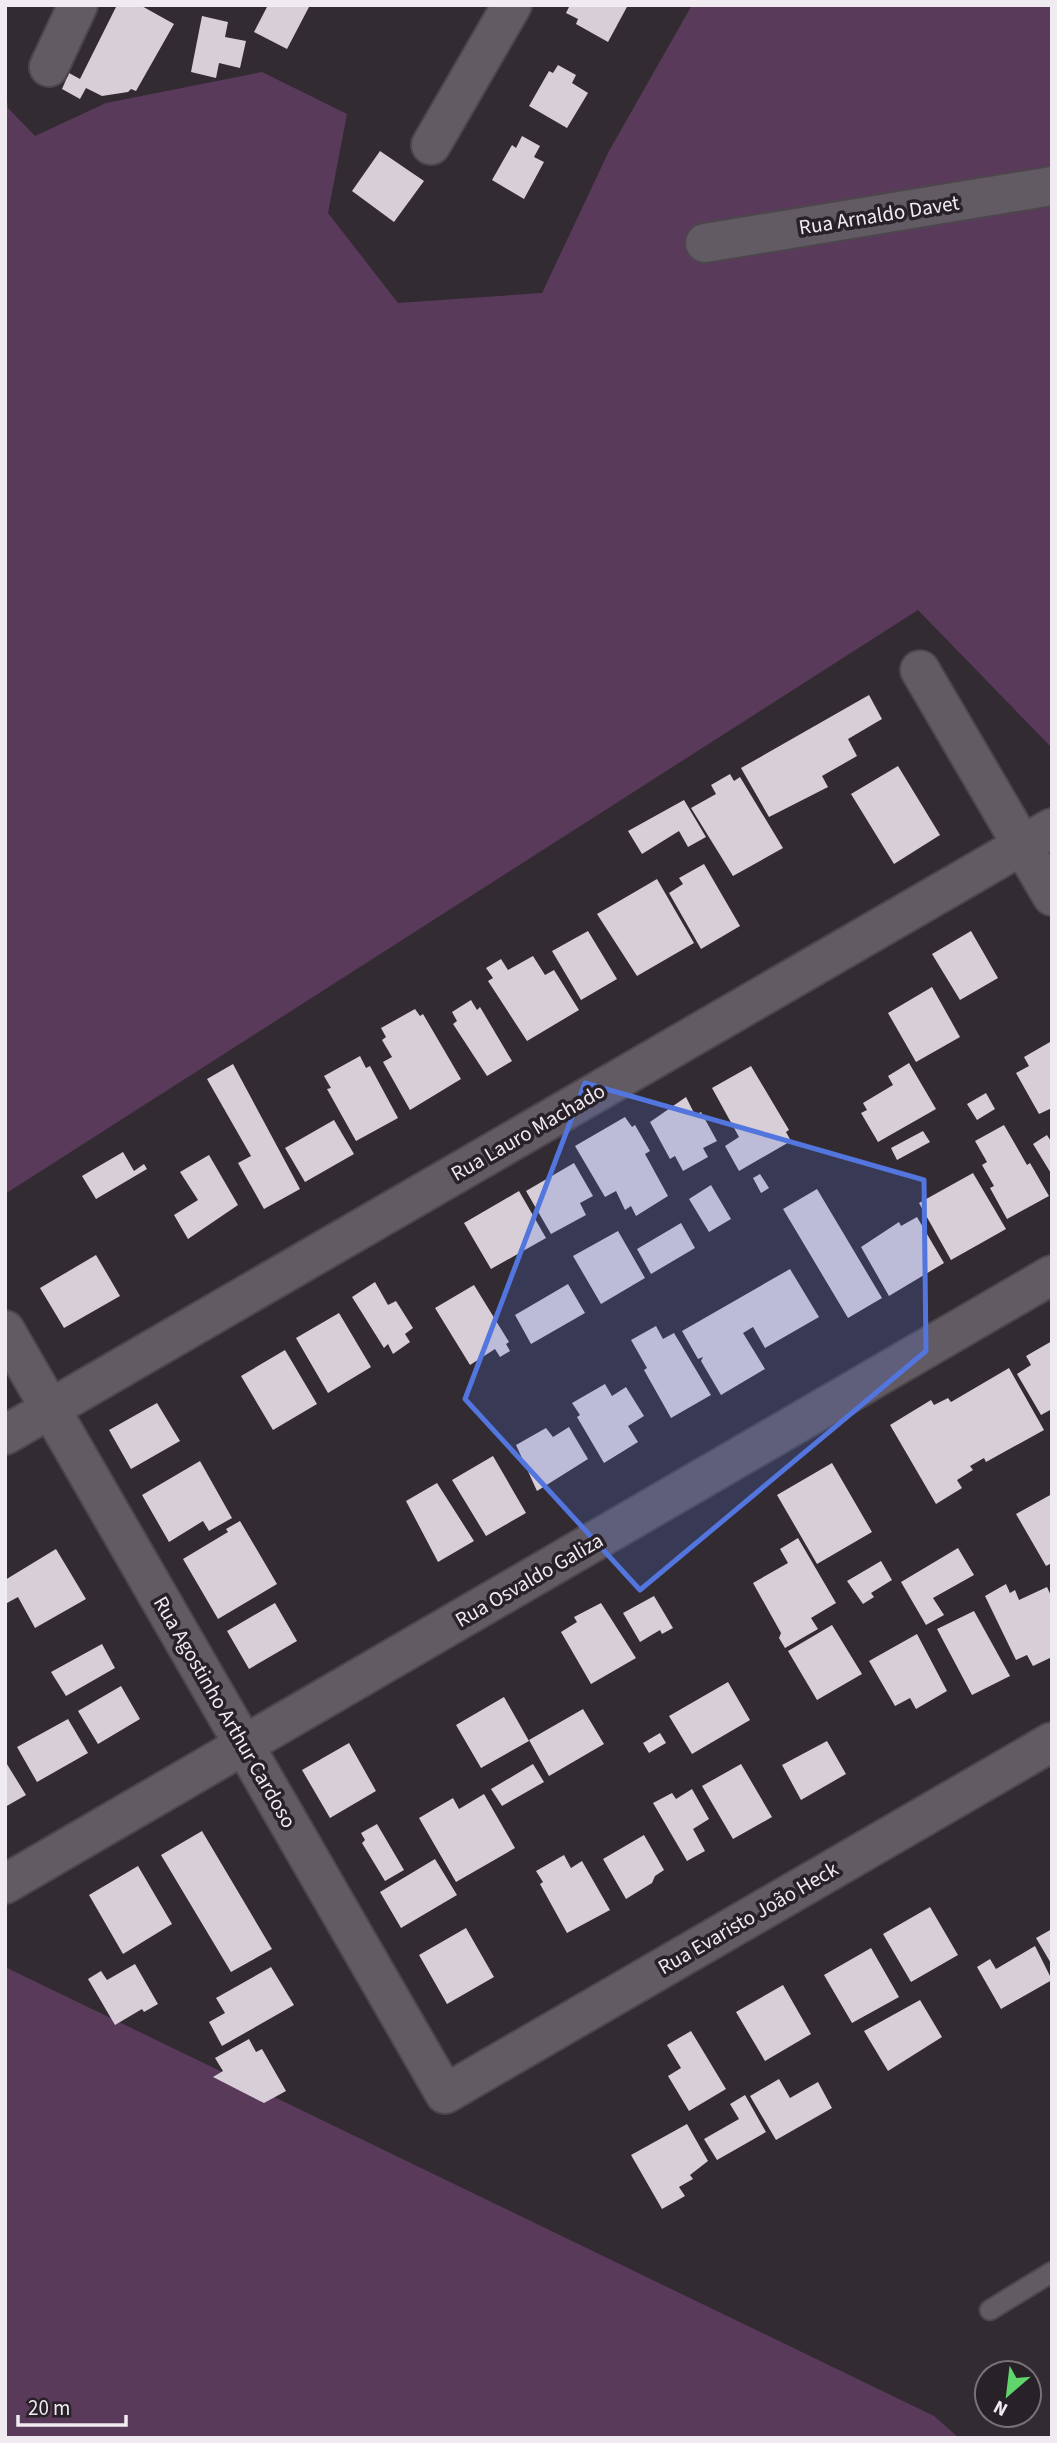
<svg xmlns="http://www.w3.org/2000/svg" width="1057" height="2443" viewBox="0 0 1057 2443" font-family="'Source Sans 3',sans-serif">
  <rect width="100%" height="100%" fill="#322b32"/>
  <!-- green -->
  <path fill="#5a3a5b" d="M 692,5 L 1052,5 L 1052,748 L 918,610 L 5,1194 L 5,86 L 8,108 L 35,136 L 106,103 L 262,72 L 347,114 L 328,213 L 398,303 L 542,293 L 609,151 Z
    M 5,1967 L 934,2416 L 959,2438 L 5,2438 Z"/>
  <!-- building -->
  <path fill="#d7ced7" d="M 117,5 L 140,5 L 174,24 L 136,91 L 131,89 L 128,92 L 102,96 L 86,88 L 80,99 L 62,89 L 69,73 L 80,79 Z
    M 268,5 L 310,5 L 287,49 L 254,32 Z
    M 570,5 L 628,5 L 608,42 L 576,24 L 578,19 L 566,13 Z
    M 202,16 L 228,22 L 225,37 L 246,41 L 240,68 L 219,63 L 216,78 L 191,72 Z
    M 558,65 L 576,75 L 572,83 L 588,93 L 567,128 L 529,106 L 549,71 L 553,73 Z
    M 522,136 L 540,146 L 534,157 L 544,162 L 524,199 L 492,180 L 512,145 L 516,148 Z
    M 380,151 L 424,181 L 394,222 L 352,191 Z
    M 869,695 L 882,719 L 848,739 L 857,756 L 822,776 L 828,787 L 769,817 L 741,768 Z
    M 898,766 L 940,835 L 894,864 L 851,794 Z
    M 730,774 L 734,781 L 740,777 L 783,848 L 733,876 L 691,808 L 716,794 L 711,785 Z
    M 684,800 L 706,837 L 688,847 L 679,831 L 642,854 L 628,831 Z
    M 704,864 L 740,926 L 701,949 L 669,893 L 683,884 L 679,878 Z
    M 657,879 L 694,943 L 637,976 L 597,914 Z
    M 588,931 L 617,979 L 581,1000 L 552,951 Z
    M 971,931 L 998,978 L 960,1000 L 932,954 Z
    M 533,956 L 545,975 L 554,970 L 579,1010 L 527,1041 L 488,981 L 493,978 L 486,968 L 501,959 L 508,970 Z
    M 932,987 L 960,1037 L 916,1062 L 888,1013 Z
    M 471,1000 L 477,1010 L 480,1007 L 512,1061 L 487,1076 L 453,1024 L 457,1021 L 452,1012 Z
    M 415,1009 L 420,1016 L 423,1014 L 461,1079 L 410,1110 L 383,1062 L 392,1057 L 382,1040 L 386,1037 L 381,1028 Z
    M 1050,1042 L 1052,1108 L 1039,1114 L 1016,1073 L 1029,1066 L 1024,1057 Z
    M 360,1056 L 366,1068 L 370,1066 L 398,1118 L 356,1141 L 327,1089 L 331,1088 L 324,1076 Z
    M 909,1063 L 936,1109 L 878,1142 L 861,1113 L 867,1110 L 863,1103 L 893,1085 L 888,1076 Z
    M 233,1064 L 300,1189 L 264,1209 L 238,1163 L 251,1156 L 207,1079 Z
    M 751,1066 L 789,1130 L 786,1132 L 791,1141 L 739,1171 L 725,1146 L 739,1137 L 712,1088 Z
    M 986,1093 L 995,1109 L 977,1120 L 967,1104 Z
    M 686,1097 L 695,1115 L 701,1112 L 717,1141 L 703,1148 L 708,1157 L 683,1171 L 675,1156 L 670,1159 L 650,1122 Z
    M 625,1117 L 632,1127 L 635,1125 L 650,1151 L 645,1154 L 668,1196 L 636,1216 L 631,1206 L 625,1210 L 616,1191 L 605,1197 L 575,1146 Z
    M 334,1120 L 354,1154 L 305,1182 L 285,1148 Z
    M 1004,1125 L 1027,1165 L 1030,1163 L 1049,1196 L 1007,1219 L 990,1188 L 994,1186 L 982,1165 L 987,1162 L 975,1141 Z
    M 923,1131 L 930,1142 L 897,1160 L 891,1148 Z
    M 1047,1135 L 1052,1143 L 1052,1175 L 1033,1144 Z
    M 123,1152 L 134,1171 L 144,1164 L 147,1169 L 96,1199 L 82,1176 Z
    M 209,1155 L 238,1205 L 188,1239 L 174,1215 L 198,1200 L 180,1172 Z
    M 574,1163 L 593,1196 L 580,1203 L 586,1215 L 551,1234 L 526,1191 Z
    M 973,1173 L 1006,1229 L 951,1260 L 919,1203 Z
    M 760,1174 L 769,1188 L 761,1193 L 753,1178 Z
    M 711,1185 L 731,1219 L 709,1232 L 689,1199 Z
    M 817,1189 L 882,1298 L 848,1318 L 783,1209 Z
    M 519,1191 L 546,1238 L 491,1269 L 464,1223 Z
    M 917,1217 L 944,1263 L 889,1296 L 861,1247 L 899,1222 L 901,1226 Z
    M 681,1223 L 695,1248 L 651,1274 L 637,1249 Z
    M 618,1231 L 645,1278 L 601,1304 L 573,1256 Z
    M 96,1255 L 120,1296 L 64,1328 L 40,1288 Z
    M 790,1269 L 819,1317 L 765,1348 L 753,1327 L 743,1333 L 765,1369 L 721,1395 L 701,1361 L 703,1357 L 698,1359 L 682,1331 Z
    M 375,1282 L 388,1305 L 396,1301 L 413,1328 L 405,1334 L 410,1342 L 393,1354 L 388,1344 L 384,1348 L 352,1297 Z
    M 568,1284 L 585,1313 L 531,1344 L 515,1315 Z
    M 474,1285 L 509,1342 L 506,1344 L 510,1351 L 500,1357 L 495,1349 L 470,1365 L 435,1308 Z
    M 339,1313 L 371,1367 L 328,1393 L 296,1338 Z
    M 656,1326 L 663,1339 L 674,1333 L 711,1395 L 671,1418 L 644,1370 L 647,1368 L 631,1340 Z
    M 1052,1341 L 1052,1409 L 1041,1415 L 1017,1374 L 1031,1365 L 1026,1356 Z
    M 285,1350 L 317,1404 L 273,1430 L 241,1376 Z
    M 1009,1368 L 1044,1430 L 986,1462 L 984,1458 L 970,1466 L 973,1470 L 957,1480 L 962,1488 L 936,1504 L 890,1425 L 931,1400 L 934,1405 L 948,1398 L 951,1402 Z
    M 605,1384 L 612,1396 L 626,1387 L 644,1416 L 628,1426 L 638,1442 L 604,1463 L 577,1417 L 580,1415 L 572,1403 Z
    M 157,1403 L 180,1441 L 131,1469 L 109,1430 Z
    M 569,1427 L 588,1459 L 537,1491 L 516,1445 L 546,1428 L 553,1437 Z
    M 493,1456 L 526,1513 L 486,1536 L 452,1480 Z
    M 200,1461 L 232,1518 L 209,1531 L 203,1521 L 169,1542 L 142,1495 Z
    M 832,1463 L 872,1532 L 817,1564 L 777,1495 Z
    M 437,1483 L 474,1541 L 438,1562 L 406,1501 Z
    M 1052,1494 L 1052,1563 L 1046,1566 L 1016,1514 Z
    M 240,1521 L 277,1584 L 218,1619 L 183,1559 L 228,1532 L 226,1529 Z
    M 798,1538 L 836,1603 L 811,1618 L 818,1629 L 785,1648 L 779,1638 L 781,1633 L 753,1583 L 788,1563 L 780,1549 Z
    M 958,1548 L 974,1575 L 933,1598 L 944,1615 L 926,1625 L 901,1582 Z
    M 56,1549 L 86,1599 L 35,1628 L 18,1597 L 7,1603 L 5,1580 Z
    M 881,1561 L 892,1580 L 871,1593 L 874,1597 L 863,1604 L 847,1581 Z
    M 1006,1584 L 1010,1593 L 1015,1590 L 1019,1600 L 1047,1587 L 1052,1598 L 1052,1657 L 1033,1666 L 1027,1655 L 1016,1660 L 985,1596 Z
    M 654,1596 L 673,1628 L 662,1634 L 660,1630 L 640,1642 L 623,1613 Z
    M 275,1603 L 297,1641 L 249,1669 L 227,1631 Z
    M 601,1603 L 636,1658 L 591,1684 L 561,1632 L 577,1622 L 574,1617 Z
    M 974,1611 L 1010,1676 L 972,1695 L 937,1629 Z
    M 832,1625 L 862,1674 L 817,1700 L 788,1651 Z
    M 917,1634 L 947,1691 L 916,1709 L 910,1698 L 895,1706 L 869,1661 Z
    M 102,1644 L 115,1668 L 66,1696 L 51,1672 Z
    M 728,1682 L 750,1720 L 692,1754 L 669,1716 Z
    M 121,1686 L 140,1719 L 98,1744 L 78,1711 Z
    M 504,1697 L 529,1741 L 481,1768 L 456,1725 Z
    M 583,1709 L 604,1744 L 549,1776 L 529,1740 Z
    M 68,1719 L 88,1753 L 37,1782 L 17,1747 Z
    M 660,1733 L 666,1743 L 649,1753 L 643,1743 Z
    M 827,1741 L 846,1774 L 801,1800 L 782,1765 Z
    M 349,1743 L 376,1791 L 330,1818 L 302,1770 Z
    M 5,1761 L 26,1795 L 5,1807 Z
    M 533,1764 L 544,1782 L 502,1806 L 491,1789 Z
    M 741,1764 L 772,1817 L 733,1839 L 702,1786 Z
    M 692,1789 L 709,1819 L 693,1829 L 705,1851 L 687,1861 L 653,1803 L 672,1793 L 676,1799 Z
    M 484,1794 L 515,1848 L 456,1882 L 419,1818 L 453,1798 L 459,1809 Z
    M 377,1824 L 404,1870 L 385,1881 L 362,1843 L 365,1840 L 361,1833 Z
    M 202,1831 L 272,1949 L 231,1972 L 161,1855 Z
    M 644,1835 L 664,1870 L 655,1876 L 652,1883 L 626,1899 L 603,1859 Z
    M 564,1855 L 571,1868 L 582,1861 L 610,1910 L 567,1933 L 540,1884 L 543,1882 L 536,1871 Z
    M 435,1859 L 457,1895 L 401,1928 L 380,1892 Z
    M 138,1866 L 172,1924 L 123,1954 L 89,1895 Z
    M 930,1907 L 958,1955 L 911,1982 L 883,1934 Z
    M 466,1928 L 494,1977 L 447,2004 L 419,1955 Z
    M 1052,1929 L 1052,1965 L 1036,1938 Z
    M 1035,1946 L 1052,1980 L 1001,2009 L 977,1967 L 990,1959 L 996,1969 Z
    M 871,1948 L 899,1997 L 852,2023 L 824,1975 Z
    M 135,1964 L 158,2004 L 144,2012 L 142,2009 L 115,2025 L 88,1979 L 101,1971 L 107,1980 Z
    M 271,1967 L 294,2005 L 222,2046 L 209,2022 L 225,2013 L 216,1998 Z
    M 783,1985 L 811,2034 L 765,2061 L 736,2012 Z
    M 920,2000 L 942,2037 L 888,2071 L 864,2031 Z
    M 691,2031 L 726,2089 L 689,2111 L 668,2076 L 681,2068 L 667,2045 Z
    M 249,2039 L 256,2052 L 262,2049 L 286,2091 L 264,2103 L 213,2077 L 223,2071 L 215,2058 Z
    M 779,2079 L 790,2098 L 818,2082 L 832,2108 L 776,2140 L 750,2096 Z
    M 745,2095 L 766,2132 L 717,2160 L 704,2139 L 739,2119 L 730,2104 Z
    M 687,2124 L 708,2161 L 690,2175 L 693,2179 L 679,2187 L 685,2196 L 662,2209 L 631,2155 Z"/>
  <g fill="none" stroke-linecap="round" stroke-linejoin="round">
    <!-- service casing -->
    <g stroke="#4d474d" stroke-width="23">
      <path id="service" d="M 990,2310 L 1052,2272"/>
    </g>
    <!-- minor casing -->
    <g stroke="#4d474d" stroke-width="42">
      <path id="minor" d="M 49,67 L 78,5
        M 431,145 L 512,5
        M 705,243 L 1052,186
        M 920,670 L 1052,896
        M 5,1330 L 445,2094 L 1052,1742
        M 5,1435 L 1052,828
        M 5,1884 L 1052,1275"/>
    </g>
    <!-- service -->
    <use href="#service" stroke="#635b63" stroke-width="19"/>
    <!-- minor -->
    <use href="#minor" stroke="#635b63" stroke-width="38"/>
  </g>
  <!-- marked area -->
  <path fill="#5275de" fill-opacity="0.2" stroke="#5275de" stroke-width="5" stroke-linejoin="round" d="M 585,1083 L 924,1180 L 926,1351 L 640,1590 L 465,1399 Z"/>
  <g text-anchor="middle" dominant-baseline="central" stroke-width="7" stroke-linejoin="round" paint-order="stroke">
    <!-- street labels -->
    <g font-size="21" fill="#f0ebf0" stroke="#282128">
      <text transform="translate(879 215) rotate(-9)">Rua Arnaldo Davet</text>
      <text transform="translate(528 1132) rotate(-30)">Rua Lauro Machado</text>
      <text transform="translate(529 1580) rotate(-30)">Rua Osvaldo Galiza</text>
      <text transform="translate(225 1712) rotate(60)">Rua Agostinho Arthur Cardoso</text>
      <text transform="translate(748 1918) rotate(-30)">Rua Evaristo João Heck</text>
    </g>
  </g>
  <!-- border -->
  <rect width="1057" height="2443" fill="none" stroke="#f0ebf0" stroke-width="14"/>
  <!-- north arrow -->
  <g transform="translate(1008 2394) rotate(208)"><circle r="33" fill="#282128" stroke="#787278" stroke-width="2"/>
  <path d="M0-5L12 26L0 18L-12 26Z" fill="#5fd56b"/>
  <text y="-10" font-size="19" font-weight="bold" text-anchor="middle" fill="#f0ebf0">N</text>
  </g>
  <!-- scale -->
  <path d="M18 2415v10h108v-10" fill="none" stroke="#f0ebf0" stroke-width="3.5"/>
  <text x="28" y="2415" font-size="21" fill="#f0ebf0" stroke="#282128" stroke-width="5" paint-order="stroke">20 m</text>
</svg>
